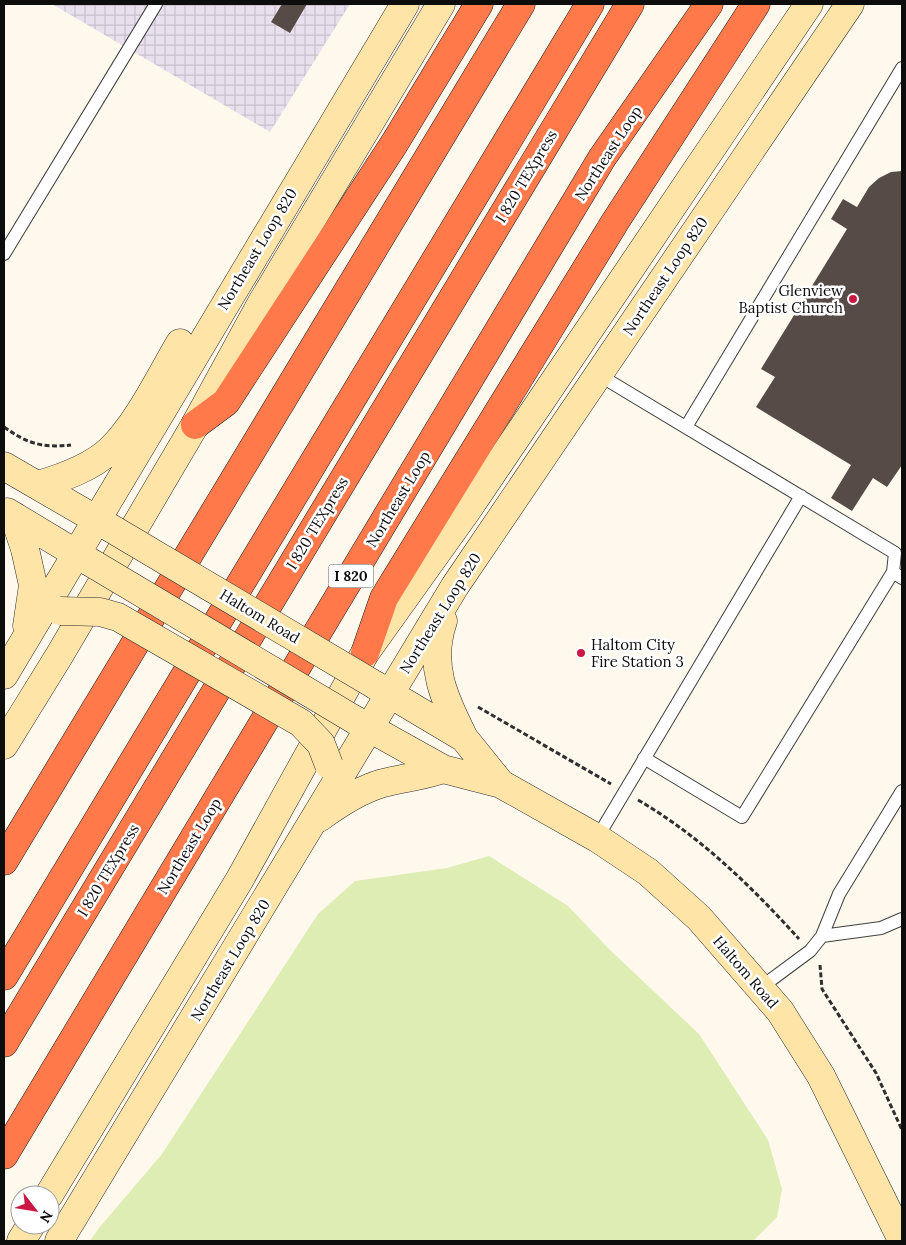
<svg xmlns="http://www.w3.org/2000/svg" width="906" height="1245" viewBox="0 0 906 1245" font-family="Lora,serif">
  <defs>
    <pattern id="industrial-grid" width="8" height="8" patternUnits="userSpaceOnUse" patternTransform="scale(1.25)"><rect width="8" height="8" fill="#e9e0ed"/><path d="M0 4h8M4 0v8" fill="none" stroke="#c7bfca"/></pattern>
  </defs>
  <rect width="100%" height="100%" fill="#fff8ed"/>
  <!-- industrial -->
  <path fill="url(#industrial-grid)" d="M 52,4 L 350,4 L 270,132 Z"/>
  <!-- grass -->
  <path fill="#ddedb3" d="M 489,856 L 568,906 L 609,949 L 699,1034 L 768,1140 L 782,1189 L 777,1217 L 755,1239 L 752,1241 L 90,1241 L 99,1228 L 162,1154 L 318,914 L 355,881 L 447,868 Z"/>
  <!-- building -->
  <path fill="#574b48" d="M 282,4 L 307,4 L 290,33 L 271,22 Z
    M 902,171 L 902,465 L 887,487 L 873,478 L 852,511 L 831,498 L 851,465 L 756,407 L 775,377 L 761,369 L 847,229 L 831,219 L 843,199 L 857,207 L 869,187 L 879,178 L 891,172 Z"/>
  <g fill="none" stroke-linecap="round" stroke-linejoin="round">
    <!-- lane casing -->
    <g stroke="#404040" stroke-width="14">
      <path id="lane" d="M 4,254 L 156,4
        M 599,375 L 895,553 L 893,572 L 902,578
        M 686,427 L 902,68
        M 644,758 L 742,817 L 893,572
        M 597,838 L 801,496
        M 822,936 L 881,928 L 902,919
        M 760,988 L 810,951 L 822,936 L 839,894 L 902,791"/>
    </g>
    <!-- secondary casing -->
    <g stroke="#2f2f2f" stroke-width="29">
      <path id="secondary" d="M 4,466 L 109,527
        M 38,485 C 62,478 91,468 110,450 C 137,425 161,375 180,343
        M 7,512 L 90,562
        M 14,516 L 25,549 L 33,585 L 27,626
        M 443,621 C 428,665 444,698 464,738
        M 4,675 L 405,4
        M 375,685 L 464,738 L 501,784
        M 355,720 L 443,769 L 501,784 L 597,838 L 648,872 L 699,918 L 780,1011 L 821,1076 L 902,1240
        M 4,745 L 59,656 L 195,425 L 261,304 L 441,4
        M 319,818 C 339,803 359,790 383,783 C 403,778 423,776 443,769
        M 49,1195 L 240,879 L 365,653 L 468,509 L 809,4
        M 21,1241 L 31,1225
        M 59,1241 L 455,586 L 850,4"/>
    </g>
    <!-- highway casing -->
    <g stroke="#1e1e1e" stroke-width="29">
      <path id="highway" d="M 195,425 L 226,402 L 394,144 L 479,4
        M 365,653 L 384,598 L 615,222 L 756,4
        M 4,861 L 521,4
        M 4,976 L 590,4
        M 4,1043 L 630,4
        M 4,1155 L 602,158 L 709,4"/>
    </g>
    <!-- path -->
    <path stroke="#2f2f2f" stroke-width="3" stroke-dasharray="5 2.5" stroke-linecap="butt" d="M 4,427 C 28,444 42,448 71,445
      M 478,707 L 611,784
      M 638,800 C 700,836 751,886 799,939
      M 820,965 L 822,989 L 876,1073 L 902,1130"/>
    <!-- lane -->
    <use href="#lane" stroke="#fff" stroke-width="12"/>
    <!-- secondary -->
    <use href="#secondary" stroke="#ffe4a8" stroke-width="28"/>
    <!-- highway -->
    <use href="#highway" stroke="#ff794b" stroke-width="28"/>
    <!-- secondary-bridge casing -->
    <g stroke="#2f2f2f" stroke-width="29" stroke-linecap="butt">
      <path id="secondary-bridge" d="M 109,527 L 375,685
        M 90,562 L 355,720
        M 60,611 L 100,612 L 118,617 L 301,723 L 321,744 L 329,765"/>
    </g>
    <!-- secondary-bridge -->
    <use href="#secondary-bridge" stroke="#ffe4a8" stroke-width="28"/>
  </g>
  <!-- markers -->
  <g fill="#ca1845" stroke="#fff" stroke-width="2">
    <circle cx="853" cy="299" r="5"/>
    <circle cx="581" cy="653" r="5"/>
  </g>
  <g text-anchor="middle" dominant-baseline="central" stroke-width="5" stroke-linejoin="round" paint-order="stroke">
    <!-- shield labels -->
    <rect fill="#fff" stroke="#565656" stroke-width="1" x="328.5" y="564.5" width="45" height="23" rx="4"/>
    <g font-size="14" font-weight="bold" fill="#0d0d0d">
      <text x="351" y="576">I 820</text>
    </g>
    <!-- street labels -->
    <g font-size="15" fill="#0d0d0d" stroke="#fff">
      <text transform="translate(608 153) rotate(-57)">Northeast Loop</text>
      <text transform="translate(526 176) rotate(-59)">I 820 TEXpress</text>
      <text transform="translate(257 249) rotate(-59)">Northeast Loop 820</text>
      <text transform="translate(665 276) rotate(-56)">Northeast Loop 820</text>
      <text transform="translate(398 499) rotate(-59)">Northeast Loop</text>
      <text transform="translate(317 523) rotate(-59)">I 820 TEXpress</text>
      <text transform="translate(440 613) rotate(-58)">Northeast Loop 820</text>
      <text transform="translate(260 616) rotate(31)">Haltom Road</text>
      <text transform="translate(189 846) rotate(-59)">Northeast Loop</text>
      <text transform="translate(108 870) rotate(-59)">I 820 TEXpress</text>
      <text transform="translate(230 960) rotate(-59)">Northeast Loop 820</text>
      <text transform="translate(746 972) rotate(49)">Haltom Road</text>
    </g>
    <!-- poi labels -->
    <g font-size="15" fill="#0d0d0d" stroke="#fff" text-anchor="end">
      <text x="843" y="290">Glenview<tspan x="843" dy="17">Baptist Church</tspan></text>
      <text x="591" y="644" text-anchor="start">Haltom City<tspan x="591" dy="17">Fire Station 3</tspan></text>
    </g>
  </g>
  <!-- border -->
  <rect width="906" height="1245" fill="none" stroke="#0d0d0d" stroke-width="10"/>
  <!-- north arrow -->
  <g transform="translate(35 1210) rotate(121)"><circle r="24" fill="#ffffff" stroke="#9e9e9e"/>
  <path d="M0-4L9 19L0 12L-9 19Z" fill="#ca1845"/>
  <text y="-8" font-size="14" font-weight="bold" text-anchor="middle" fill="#0d0d0d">N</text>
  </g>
</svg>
